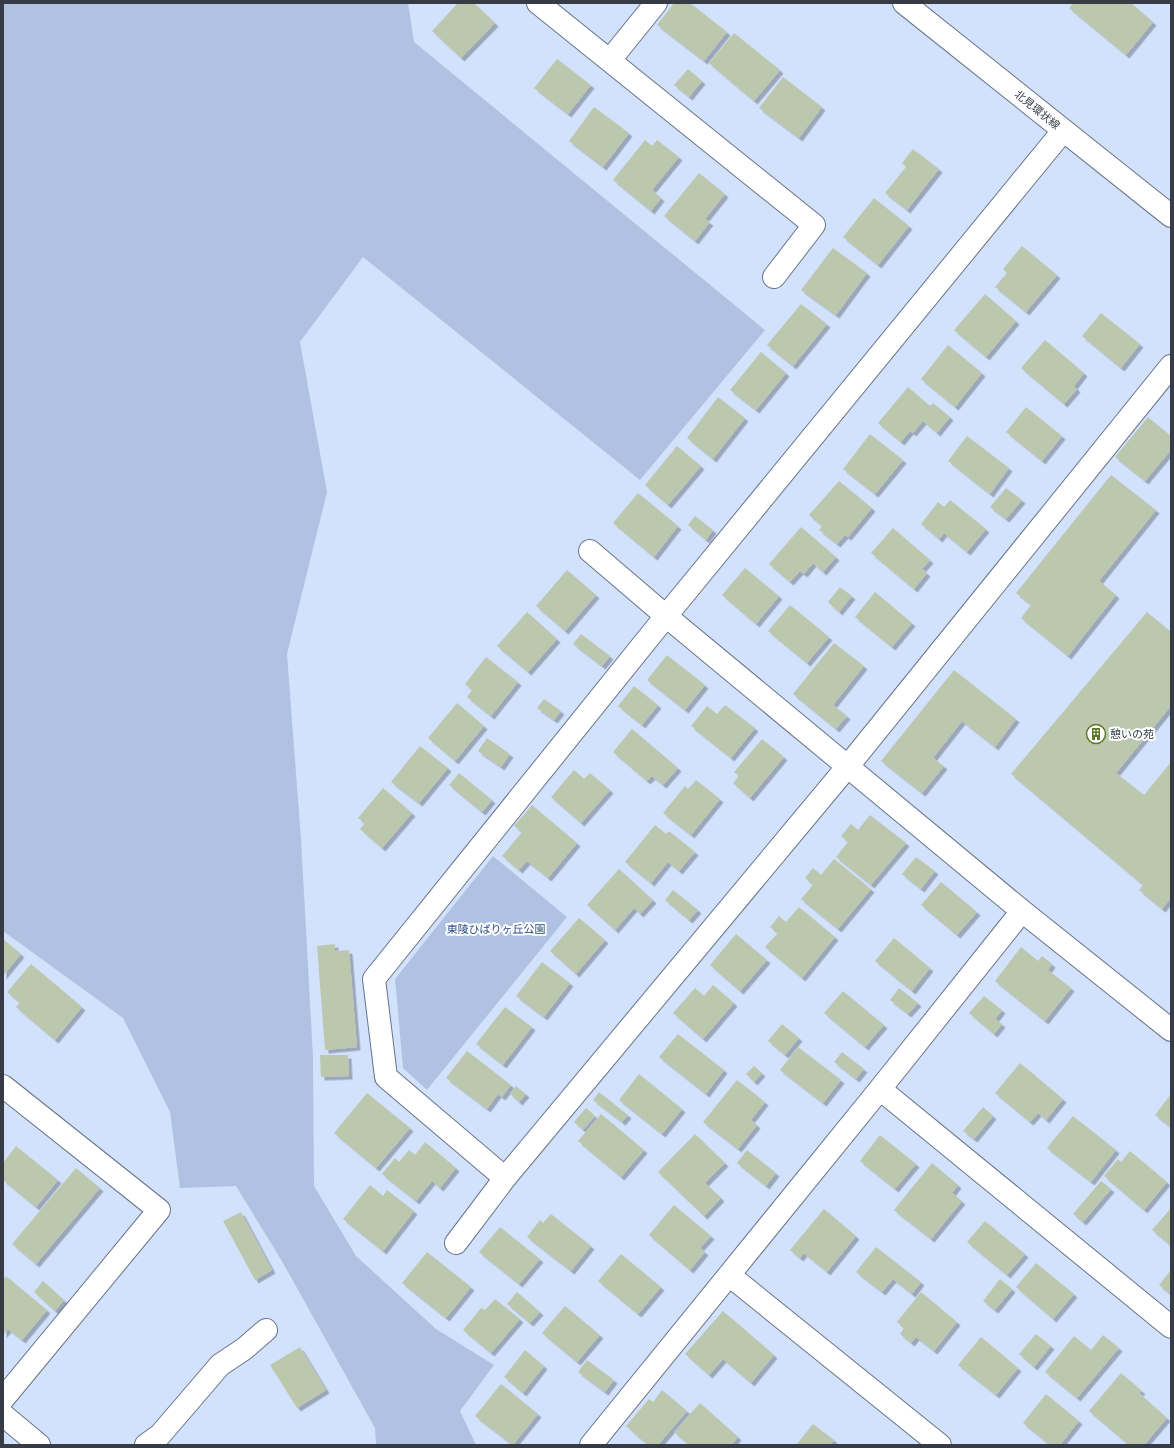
<svg xmlns="http://www.w3.org/2000/svg" width="1174" height="1448" viewBox="0 0 1174 1448" font-family="Figtree,'Noto Sans JP',sans-serif">
  <defs>
    <filter id="shadow"><feDropShadow dx="3.5" dy="3.5" stdDeviation="0" flood-color="#0004"/></filter>
  </defs>
  <rect width="100%" height="100%" fill="#d3e2fc"/>
  <!-- green -->
  <path fill="#b0c2e2" d="M 3,3 L 408,3 L 414,42 L 765,330 L 640,480 L 363,257 L 300,342 L 327,492 L 287,654 L 301,839 L 313,1057 L 314,1186 L 356,1256 L 436,1329 L 494,1365 L 460,1411 L 476,1445 L 376,1445 L 375,1428 L 283,1263 L 236,1186 L 180,1188 L 170,1112 L 123,1018 L 3,931 Z
    M 493,856 L 567,917 L 427,1090 L 403,1068 L 395,979 Z"/>
  <!-- building -->
  <path fill="#bcc8ae" filter="url(#shadow)" d="M 458,3 L 474,3 L 495,23 L 461,58 L 432,31 Z
    M 674,3 L 690,3 L 727,32 L 704,61 L 657,25 Z
    M 1073,3 L 1131,3 L 1153,22 L 1126,55 L 1069,8 Z
    M 734,33 L 780,70 L 754,101 L 709,63 Z
    M 557,59 L 591,85 L 568,114 L 534,88 Z
    M 688,69 L 702,81 L 689,97 L 674,85 Z
    M 783,77 L 822,107 L 799,138 L 759,108 Z
    M 594,107 L 629,133 L 603,167 L 569,141 Z
    M 645,140 L 652,146 L 657,140 L 679,157 L 652,190 L 661,198 L 651,211 L 613,180 Z
    M 913,149 L 939,169 L 907,210 L 885,193 L 906,167 L 902,163 Z
    M 699,173 L 725,194 L 705,219 L 710,222 L 695,241 L 664,216 Z
    M 874,198 L 909,226 L 878,265 L 843,237 Z
    M 1022,246 L 1057,275 L 1026,312 L 995,287 L 1007,273 L 1003,269 Z
    M 833,248 L 867,273 L 836,315 L 801,290 Z
    M 985,294 L 1016,321 L 986,357 L 954,330 Z
    M 801,304 L 827,324 L 793,366 L 767,345 Z
    M 1101,313 L 1140,344 L 1121,368 L 1082,336 Z
    M 1045,340 L 1084,373 L 1074,386 L 1077,389 L 1064,404 L 1021,368 Z
    M 948,345 L 982,373 L 955,407 L 921,379 Z
    M 761,352 L 786,373 L 756,410 L 730,390 Z
    M 908,387 L 930,406 L 933,403 L 950,417 L 937,433 L 923,421 L 913,433 L 910,431 L 901,442 L 878,423 Z
    M 718,397 L 745,418 L 713,459 L 687,438 Z
    M 1026,407 L 1062,436 L 1042,461 L 1006,432 Z
    M 1148,417 L 1171,436 L 1171,450 L 1145,481 L 1115,457 Z
    M 870,434 L 903,460 L 875,494 L 843,469 Z
    M 967,436 L 1009,468 L 990,494 L 948,461 Z
    M 677,446 L 701,466 L 668,505 L 645,485 Z
    M 1111,475 L 1156,510 L 1099,581 L 1116,595 L 1068,656 L 1021,618 L 1031,605 L 1016,593 Z
    M 839,481 L 872,508 L 848,537 L 845,535 L 837,544 L 819,530 L 822,526 L 809,515 Z
    M 1006,488 L 1022,500 L 1006,519 L 990,507 Z
    M 638,493 L 678,526 L 654,557 L 613,523 Z
    M 950,500 L 986,529 L 967,552 L 944,533 L 939,539 L 921,524 L 938,502 L 944,507 Z
    M 695,516 L 713,530 L 706,540 L 688,525 Z
    M 801,527 L 836,557 L 823,572 L 813,563 L 804,574 L 800,571 L 790,582 L 769,564 Z
    M 893,528 L 930,560 L 922,569 L 927,573 L 914,589 L 871,553 Z
    M 745,568 L 779,596 L 756,624 L 722,595 Z
    M 567,570 L 596,595 L 565,631 L 536,606 Z
    M 840,587 L 852,596 L 839,612 L 828,602 Z
    M 875,592 L 912,623 L 892,647 L 855,617 Z
    M 790,605 L 829,637 L 807,663 L 768,631 Z
    M 527,612 L 557,639 L 528,672 L 497,646 Z
    M 1147,612 L 1171,632 L 1171,706 L 1116,773 L 1144,795 L 1171,762 L 1171,898 L 1162,909 L 1139,890 L 1143,885 L 1011,774 Z
    M 581,634 L 610,656 L 602,666 L 573,644 Z
    M 834,643 L 864,666 L 833,705 L 847,716 L 836,729 L 793,694 Z
    M 667,655 L 705,685 L 685,710 L 647,680 Z
    M 486,657 L 518,682 L 491,716 L 467,697 L 472,690 L 465,684 Z
    M 954,670 L 1016,719 L 995,747 L 962,721 L 933,758 L 944,766 L 922,793 L 881,761 Z
    M 634,686 L 658,705 L 642,725 L 618,706 Z
    M 544,699 L 561,711 L 554,720 L 537,708 Z
    M 457,703 L 484,726 L 455,761 L 428,738 Z
    M 725,705 L 755,728 L 731,758 L 691,726 L 707,706 L 717,714 Z
    M 632,729 L 678,768 L 663,785 L 652,776 L 647,781 L 613,752 Z
    M 487,738 L 510,754 L 501,767 L 478,751 Z
    M 762,739 L 784,757 L 750,798 L 733,783 L 739,776 L 734,772 Z
    M 420,746 L 448,768 L 419,803 L 391,782 Z
    M 574,770 L 584,779 L 590,773 L 610,790 L 581,823 L 551,797 Z
    M 459,773 L 492,800 L 482,812 L 449,785 Z
    M 696,780 L 720,799 L 691,835 L 663,813 L 685,786 L 688,789 Z
    M 383,788 L 412,813 L 382,848 L 360,829 L 365,823 L 358,818 Z
    M 532,805 L 577,843 L 548,878 L 527,861 L 519,870 L 502,856 L 522,832 L 514,826 Z
    M 870,815 L 906,843 L 871,885 L 836,857 L 848,842 L 841,836 L 851,824 L 858,830 Z
    M 655,825 L 666,834 L 669,831 L 695,852 L 679,871 L 668,862 L 651,883 L 625,862 Z
    M 916,857 L 935,871 L 921,889 L 902,874 Z
    M 834,859 L 871,889 L 838,929 L 801,899 L 813,885 L 805,878 L 813,868 L 821,875 Z
    M 619,869 L 653,900 L 640,914 L 634,908 L 615,930 L 587,905 Z
    M 941,882 L 977,912 L 957,935 L 921,905 Z
    M 673,890 L 698,910 L 689,920 L 665,900 Z
    M 799,907 L 835,937 L 802,978 L 765,947 L 778,933 L 770,927 L 779,916 L 786,922 Z
    M 579,918 L 605,940 L 576,974 L 550,951 Z
    M 736,934 L 767,960 L 740,991 L 710,965 Z
    M 894,938 L 930,968 L 912,991 L 875,961 Z
    M 3,939 L 21,954 L 3,976 Z
    M 335,944 L 335,951 L 349,950 L 357,1047 L 325,1050 L 317,946 Z
    M 1021,947 L 1038,961 L 1042,956 L 1052,964 L 1048,970 L 1071,988 L 1045,1021 L 995,981 Z
    M 542,962 L 570,983 L 544,1017 L 516,996 Z
    M 31,964 L 82,1007 L 55,1040 L 16,1007 L 20,1003 L 7,992 Z
    M 713,985 L 734,1003 L 703,1039 L 673,1013 L 695,988 L 704,996 Z
    M 899,988 L 918,1003 L 908,1014 L 890,1000 Z
    M 843,991 L 884,1025 L 865,1047 L 824,1013 Z
    M 984,996 L 1002,1010 L 995,1019 L 1002,1024 L 994,1034 L 969,1013 Z
    M 505,1007 L 532,1027 L 503,1065 L 476,1044 Z
    M 782,1024 L 799,1038 L 785,1055 L 768,1041 Z
    M 678,1034 L 724,1070 L 706,1094 L 659,1057 Z
    M 798,1047 L 841,1080 L 823,1103 L 780,1070 Z
    M 467,1051 L 511,1085 L 502,1097 L 498,1094 L 487,1109 L 446,1078 Z
    M 842,1052 L 864,1069 L 856,1079 L 834,1062 Z
    M 320,1055 L 348,1055 L 349,1076 L 321,1077 Z
    M 1020,1063 L 1063,1099 L 1046,1120 L 1038,1113 L 1030,1122 L 995,1093 Z
    M 754,1066 L 762,1073 L 754,1082 L 746,1074 Z
    M 639,1074 L 682,1109 L 662,1134 L 619,1100 Z
    M 737,1080 L 765,1102 L 751,1120 L 757,1125 L 738,1149 L 703,1122 Z
    M 516,1086 L 526,1094 L 519,1102 L 510,1094 Z
    M 599,1092 L 628,1115 L 622,1122 L 593,1100 Z
    M 367,1093 L 410,1128 L 376,1168 L 334,1133 Z
    M 1171,1094 L 1171,1127 L 1155,1115 Z
    M 983,1107 L 993,1116 L 974,1139 L 963,1131 Z
    M 586,1108 L 595,1116 L 583,1130 L 574,1122 Z
    M 601,1114 L 644,1150 L 621,1177 L 578,1141 Z
    M 1073,1116 L 1116,1150 L 1091,1182 L 1047,1148 Z
    M 695,1134 L 725,1163 L 705,1183 L 721,1198 L 704,1216 L 658,1172 Z
    M 880,1135 L 916,1164 L 895,1189 L 860,1161 Z
    M 425,1142 L 456,1168 L 440,1188 L 432,1181 L 416,1201 L 382,1174 L 395,1158 L 399,1162 L 409,1150 L 415,1155 Z
    M 16,1146 L 58,1180 L 36,1207 L 3,1180 L 3,1163 Z
    M 747,1150 L 776,1173 L 766,1186 L 737,1163 Z
    M 1130,1151 L 1167,1182 L 1144,1210 L 1104,1176 L 1118,1159 L 1121,1162 Z
    M 932,1163 L 958,1185 L 952,1193 L 962,1201 L 931,1239 L 894,1210 Z
    M 76,1168 L 100,1188 L 36,1264 L 12,1244 Z
    M 1101,1181 L 1111,1189 L 1083,1222 L 1073,1214 Z
    M 370,1185 L 383,1196 L 387,1190 L 414,1211 L 383,1251 L 343,1219 Z
    M 674,1205 L 711,1236 L 700,1248 L 705,1252 L 690,1270 L 649,1235 Z
    M 1171,1208 L 1171,1241 L 1169,1244 L 1152,1230 Z
    M 824,1209 L 856,1236 L 827,1272 L 804,1253 L 800,1258 L 790,1250 Z
    M 241,1212 L 272,1270 L 255,1280 L 223,1221 Z
    M 551,1214 L 591,1246 L 571,1271 L 527,1237 L 540,1220 L 543,1223 Z
    M 985,1221 L 1025,1254 L 1007,1275 L 967,1242 Z
    M 500,1227 L 540,1259 L 519,1284 L 479,1252 Z
    M 876,1247 L 921,1282 L 912,1294 L 893,1279 L 882,1292 L 856,1272 Z
    M 427,1252 L 471,1287 L 446,1318 L 402,1283 Z
    M 621,1254 L 661,1287 L 638,1314 L 598,1281 Z
    M 1036,1263 L 1074,1294 L 1053,1319 L 1016,1287 Z
    M 1171,1270 L 1171,1291 L 1169,1293 L 1159,1285 Z
    M 6,1276 L 47,1310 L 22,1340 L 8,1329 L 3,1335 L 3,1280 Z
    M 1000,1279 L 1012,1289 L 995,1310 L 983,1301 Z
    M 43,1281 L 64,1300 L 55,1311 L 34,1292 Z
    M 517,1292 L 540,1312 L 530,1323 L 507,1304 Z
    M 921,1292 L 957,1322 L 934,1351 L 916,1337 L 911,1343 L 900,1334 L 904,1328 L 897,1322 Z
    M 495,1299 L 520,1319 L 491,1353 L 463,1330 L 481,1308 L 485,1310 Z
    M 565,1306 L 600,1335 L 577,1362 L 542,1333 Z
    M 723,1311 L 774,1355 L 751,1383 L 723,1359 L 709,1375 L 685,1354 Z
    M 1036,1334 L 1051,1346 L 1034,1367 L 1019,1354 Z
    M 1103,1335 L 1119,1348 L 1077,1398 L 1045,1372 L 1074,1336 L 1091,1350 Z
    M 981,1337 L 1018,1368 L 996,1395 L 958,1365 Z
    M 300,1347 L 326,1390 L 297,1408 L 270,1365 Z
    M 525,1350 L 544,1366 L 523,1393 L 504,1377 Z
    M 587,1360 L 614,1380 L 605,1392 L 578,1372 Z
    M 1121,1373 L 1142,1391 L 1139,1393 L 1167,1418 L 1144,1445 L 1129,1445 L 1089,1411 Z
    M 501,1384 L 538,1414 L 513,1445 L 475,1416 Z
    M 662,1390 L 687,1411 L 658,1445 L 648,1445 L 626,1426 L 649,1399 L 653,1402 Z
    M 1046,1394 L 1079,1421 L 1060,1445 L 1050,1445 L 1023,1423 Z
    M 700,1403 L 738,1437 L 731,1445 L 689,1445 L 674,1432 Z
    M 813,1424 L 834,1440 L 830,1445 L 796,1445 Z"/>
  <g fill="none" stroke-linecap="round" stroke-linejoin="round">
    <!-- minor casing -->
    <g stroke="#66748a" stroke-width="24">
      <path id="minor" d="M 538,3 L 814,225 L 774,277
        M 610,60 L 656,3
        M 590,551 L 666,616 L 1022,911 L 1171,1030
        M 3,1086 L 159,1210 L 3,1399
        M 880,1089 L 1171,1327
        M 505,1178 L 386,1077 L 374,979 L 666,616 L 1063,131
        M 456,1243 L 505,1178 L 848,766 L 1171,366
        M 729,1275 L 940,1445
        M 3,1415 L 39,1445
        M 146,1445 L 160,1435 L 220,1365 L 244,1349 L 266,1330
        M 591,1445 L 880,1089 L 1022,911"/>
    </g>
    <!-- major casing -->
    <g stroke="#66748a" stroke-width="24">
      <path id="major" d="M 904,3 L 1171,216"/>
    </g>
    <!-- minor -->
    <use href="#minor" stroke="#fff" stroke-width="22"/>
    <!-- major -->
    <use href="#major" stroke="#fff" stroke-width="22"/>
  </g>
  <!-- icons -->
  <defs>
    <g id="building-ring" transform="scale(1)"><circle r="9.5" fill="#fff" stroke="#5b772b" stroke-width="1.5"/><path d="M-4-6H4V6H1V3H-1V6H-4ZM-2.5-4.3h1.7v1.8h-1.7ZM.8-4.3h1.7v1.8H.8ZM-2.5-1h1.7V.8h-1.7ZM.8-1h1.7V.8H.8Z" fill="#5b772b"/></g>
  </defs>
  <g fill-rule="evenodd">
    <use href="#building-ring" x="1096" y="734"/>
  </g>
  <g text-anchor="middle" dominant-baseline="central" stroke-width="4" stroke-linejoin="round" paint-order="stroke">
    <!-- street labels -->
    <g font-size="11" fill="#363b46" stroke="#fff">
      <text transform="translate(1037 110) rotate(39)">北見環状線</text>
    </g>
    <!-- poi labels -->
    <g font-size="11" fill="#363b46" stroke="#fff" text-anchor="start">
      <text x="1110" y="734">憩いの苑</text>
    </g>
    <!-- park labels -->
    <g font-size="11" fill="#2c4c88" stroke="#fff">
      <text x="496" y="929">東陵ひばりヶ丘公園</text>
    </g>
  </g>
  <!-- border -->
  <rect width="1174" height="1448" fill="none" stroke="#363b46" stroke-width="8"/>
</svg>
